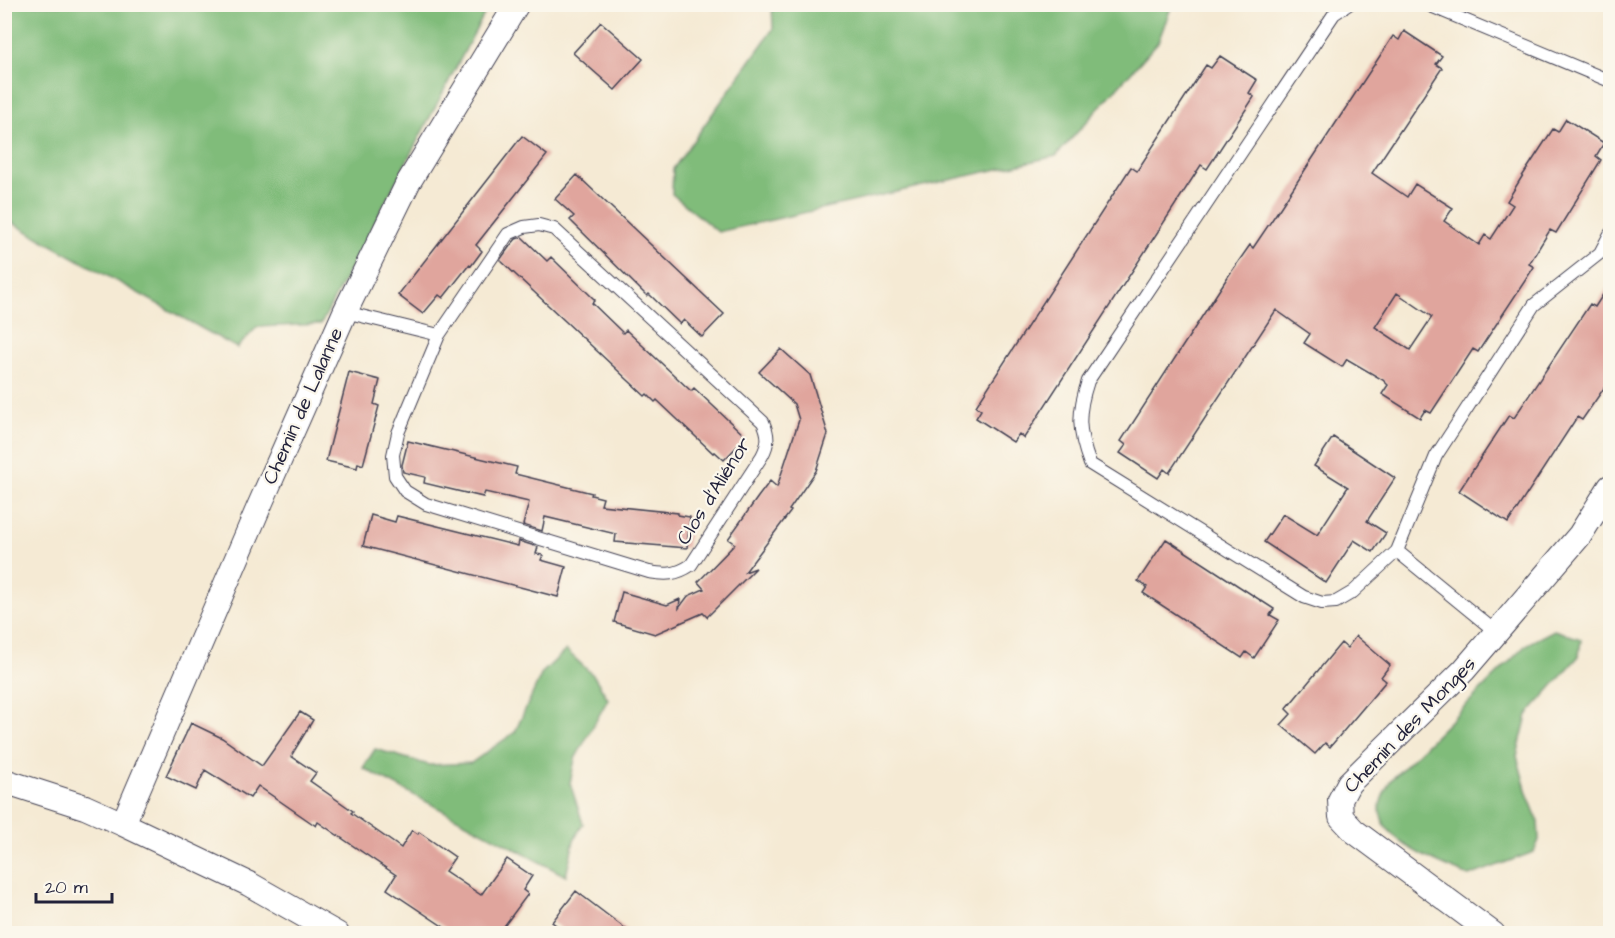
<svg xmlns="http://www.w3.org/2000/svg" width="1615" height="938" viewBox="0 0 1615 938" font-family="'Architects Daughter',sans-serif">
  <rect width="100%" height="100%" fill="#fbf7ec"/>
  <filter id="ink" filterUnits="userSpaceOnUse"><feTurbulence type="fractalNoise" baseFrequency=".0167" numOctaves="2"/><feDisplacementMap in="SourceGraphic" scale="12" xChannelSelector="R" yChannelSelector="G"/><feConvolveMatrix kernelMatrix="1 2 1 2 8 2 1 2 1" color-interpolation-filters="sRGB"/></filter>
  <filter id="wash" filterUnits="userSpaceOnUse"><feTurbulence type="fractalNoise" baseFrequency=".008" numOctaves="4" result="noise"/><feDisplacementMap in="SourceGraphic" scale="24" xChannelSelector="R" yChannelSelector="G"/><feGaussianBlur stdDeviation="1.35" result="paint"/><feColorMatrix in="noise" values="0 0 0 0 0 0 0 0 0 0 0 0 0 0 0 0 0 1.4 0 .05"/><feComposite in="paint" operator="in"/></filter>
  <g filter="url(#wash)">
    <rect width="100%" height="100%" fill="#f5ead4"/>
    <!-- forest -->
    <path fill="#80bc7a" stroke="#516f5a" stroke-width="1.5" d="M 5,5 L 489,5 L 321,324 L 257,327 L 237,348 L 5,219 Z
      M 772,5 L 772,4 L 1172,5 L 1158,42 L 1056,156 L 718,232 L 672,194 L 673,169 L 773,29 Z
      M 1554,630 L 1581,639 L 1579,656 L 1527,715 L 1517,756 L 1527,793 L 1538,821 L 1539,840 L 1534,852 L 1469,876 C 1443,865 1378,842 1380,807 C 1380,799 1387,788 1390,781 L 1527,644 Z
      M 566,650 L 594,676 L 608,699 L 575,759 L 570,783 L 583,824 L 574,840 L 566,876 L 363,768 L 375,749 L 429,765 L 471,763 L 515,732 L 542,673 Z"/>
    <g id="blocks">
      <!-- building -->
      <path fill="#e0a59d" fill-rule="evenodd" d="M 601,22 L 643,59 L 615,90 L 573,53 Z
        M 1404,31 L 1442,56 L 1436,64 L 1442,68 L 1372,173 L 1407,197 L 1415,184 L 1453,208 L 1444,221 L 1479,245 L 1485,235 L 1491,239 L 1513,205 L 1507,201 L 1523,175 L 1553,129 L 1558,132 L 1566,119 L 1604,143 L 1596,156 L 1601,160 L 1556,233 L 1550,230 L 1529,264 L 1534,267 L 1478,352 L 1473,349 L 1431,413 L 1425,410 L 1420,418 L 1382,394 L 1388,385 L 1383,380 L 1347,359 L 1342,367 L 1304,343 L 1310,334 L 1276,310 L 1169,473 L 1164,469 L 1158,478 L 1120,453 L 1126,445 L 1121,441 L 1229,275 L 1250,245 L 1253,248 L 1280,208 L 1393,36 L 1399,40 ZM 1397,293 L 1432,317 L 1410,350 L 1375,327 Z
        M 1220,56 L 1257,80 L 1249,93 L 1254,97 L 1207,169 L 1201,165 L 1024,438 L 1019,434 L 1013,442 L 976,418 L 981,410 L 976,406 L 1131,167 L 1137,171 L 1206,65 L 1211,68 Z
        M 522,136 L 547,155 L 476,245 L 482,251 L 471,266 L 469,265 L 443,298 L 439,295 L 423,314 L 398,295 Z
        M 577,175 L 724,314 L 702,337 L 684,320 L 680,324 L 649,294 L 647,296 L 570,220 L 574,216 L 555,199 Z
        M 522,237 L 547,261 L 551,257 L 595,300 L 592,303 L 623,333 L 626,330 L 691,391 L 694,388 L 746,437 L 724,460 L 715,452 L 713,453 L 657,400 L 655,402 L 647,394 L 645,396 L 500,260 L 510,246 L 516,239 Z
        M 1611,282 L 1611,378 L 1582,420 L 1577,417 L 1508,523 L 1459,491 L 1509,415 L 1514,418 L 1590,304 L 1595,307 Z
        M 781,349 L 810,375 L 828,434 L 816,471 L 789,510 L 791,511 L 745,572 L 756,568 L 707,617 L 703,613 L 655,634 L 614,622 L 622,592 L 667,605 L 680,599 L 679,608 L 688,596 L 704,589 L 698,582 L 735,544 L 728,539 L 758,497 L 770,481 L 777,487 L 799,420 L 794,404 L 759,372 Z
        M 349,372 L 380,380 L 374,404 L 379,406 L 363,465 L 358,463 L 357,468 L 326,461 Z
        M 1333,437 L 1395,478 L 1367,521 L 1386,533 L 1373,552 L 1354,540 L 1326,583 L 1264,542 L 1283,514 L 1317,535 L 1348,487 L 1314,466 Z
        M 408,441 L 517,467 L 515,474 L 592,493 L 591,495 L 603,498 L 601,505 L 678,513 L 678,515 L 690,517 L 687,548 L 615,542 L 616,534 L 545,517 L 542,531 L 523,525 L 529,502 L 485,492 L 483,497 L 449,489 L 424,483 L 425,477 L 403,472 L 402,465 Z
        M 371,515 L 395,522 L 397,516 L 518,546 L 519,541 L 538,547 L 536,554 L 543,555 L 541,560 L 566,567 L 558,597 L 363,546 Z
        M 1166,539 L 1274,609 L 1270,615 L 1279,620 L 1254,658 L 1246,652 L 1242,658 L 1143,593 L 1147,587 L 1138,581 Z
        M 1356,636 L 1390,665 L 1381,677 L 1386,681 L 1330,747 L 1325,743 L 1315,754 L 1281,725 L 1291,714 L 1286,709 L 1341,643 L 1347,648 Z
        M 300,712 L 313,720 L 291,756 L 316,773 L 310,781 L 353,811 L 351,813 L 401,848 L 412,830 L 418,834 L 419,832 L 455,857 L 445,871 L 481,895 L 507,859 L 532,876 L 523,890 L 528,894 L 499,933 L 453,933 L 387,889 L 396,875 L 318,822 L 316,826 L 258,786 L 250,798 L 205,770 L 196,790 L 166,776 L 191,723 L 222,738 L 262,766 Z
        M 576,891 L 631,933 L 567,933 L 552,922 Z"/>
    </g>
  </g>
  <g filter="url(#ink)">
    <use href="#blocks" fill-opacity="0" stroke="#424052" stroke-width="1.5"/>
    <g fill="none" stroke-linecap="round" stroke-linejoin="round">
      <!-- service casing -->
      <g stroke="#424052" stroke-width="14">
        <path id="service" d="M 1349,4 L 1334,14 L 1088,381 C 1077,414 1078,432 1090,464 L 1304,597 L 1322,603 L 1336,602 L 1353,592 L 1397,551 L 1436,456 L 1534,305 L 1600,253 L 1610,234
          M 1426,4 L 1610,81
          M 539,225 L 554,229 L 763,422 C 769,435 769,443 762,456 L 691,565 C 676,575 666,575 649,572 L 426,504 L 405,491 L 395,476 L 393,455 L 398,433 L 439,335 L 508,234 L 524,227 Z
          M 345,312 L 439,335
          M 1397,551 L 1496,632"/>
      </g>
      <!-- minor casing -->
      <g stroke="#424052" stroke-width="26">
        <path id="minor" d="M 4,781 L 85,807 L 123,824 L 249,884 L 337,934
          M 123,824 L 258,509 L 345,312 L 408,183 L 517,4
          M 1493,934 L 1354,831 L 1341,817 L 1340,800 L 1349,783 L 1464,670 L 1580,535 L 1610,487"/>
      </g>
      <!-- service -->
      <use href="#service" stroke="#fff" stroke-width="12"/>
      <!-- minor -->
      <use href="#minor" stroke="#fff" stroke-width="24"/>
    </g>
  </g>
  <g text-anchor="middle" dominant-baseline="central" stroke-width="4.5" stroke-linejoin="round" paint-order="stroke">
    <!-- street labels -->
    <g font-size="20" fill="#22223b" stroke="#fbf7ec">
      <text transform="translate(303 406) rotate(-66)">Chemin de Lalanne</text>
      <text transform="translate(714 491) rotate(-58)">Clos d'Aliénor</text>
      <text transform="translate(1410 725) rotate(-46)">Chemin des Monges</text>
    </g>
  </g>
  <!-- margin -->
  <rect width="1615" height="938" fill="none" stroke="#fbf7ec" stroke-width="24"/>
  <!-- scale -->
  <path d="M36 893v9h76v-9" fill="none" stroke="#22223b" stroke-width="3"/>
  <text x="45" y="893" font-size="18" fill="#22223b" stroke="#fbf7ec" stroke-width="4.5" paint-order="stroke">20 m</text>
</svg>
